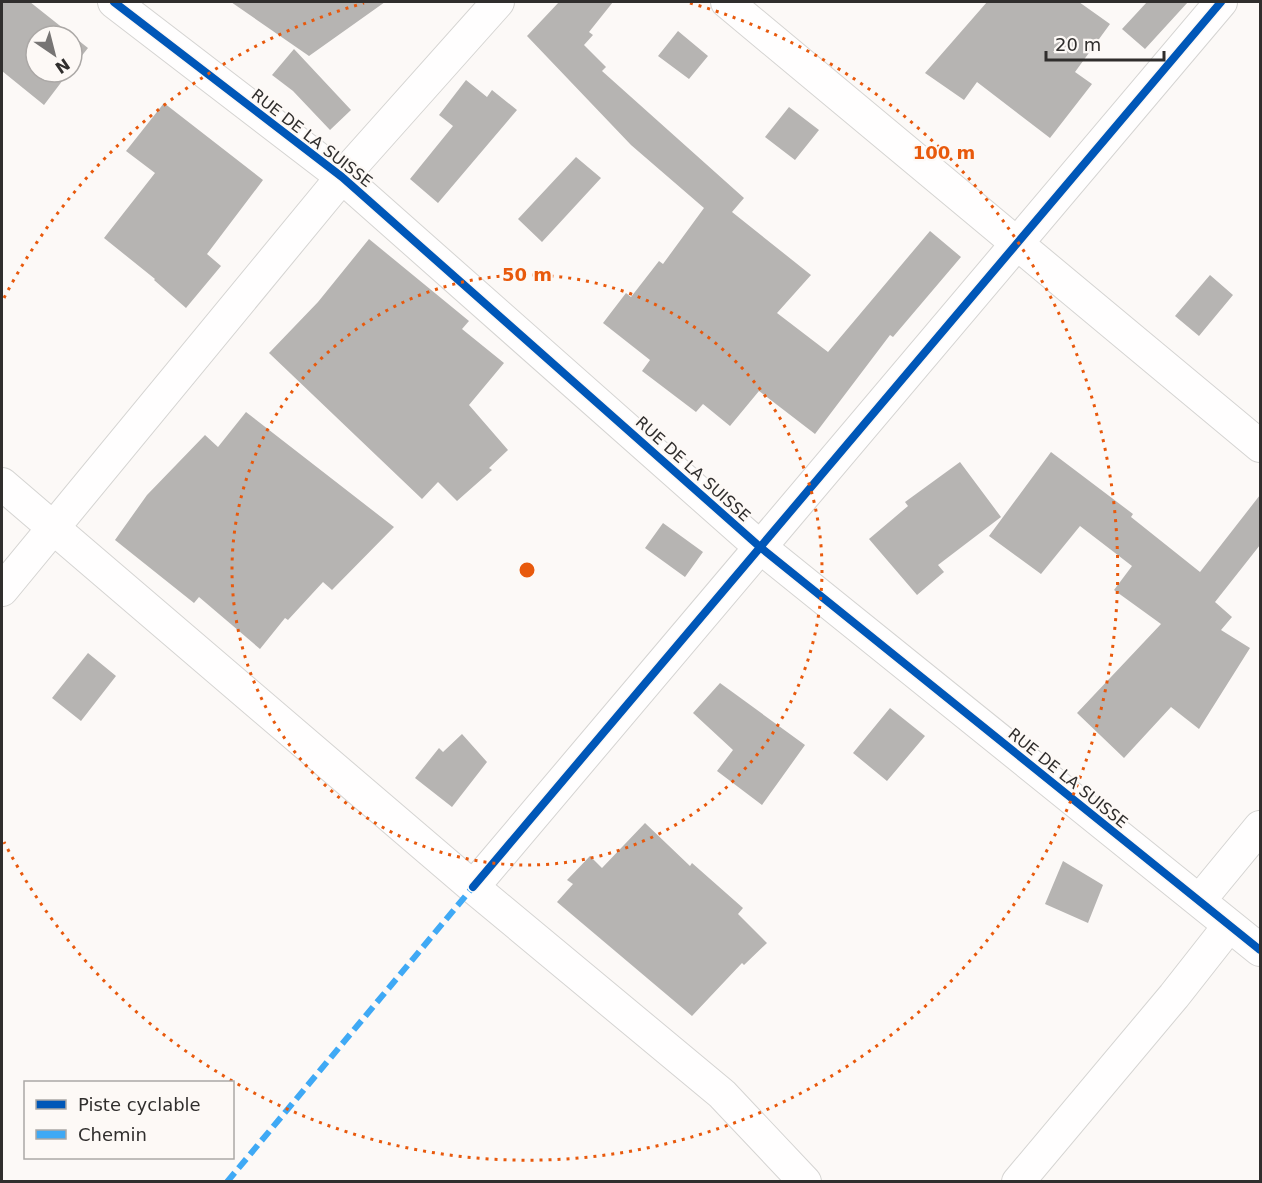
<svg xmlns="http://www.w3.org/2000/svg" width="1262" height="1183" viewBox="0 0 1262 1183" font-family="'DejaVu Sans',sans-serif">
  <rect width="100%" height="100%" fill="#fcf9f7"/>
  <!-- building -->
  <path fill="#b6b4b2" d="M 2,2 L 30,2 L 88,48 L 72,68 L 72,36 L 36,36 L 36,72 L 69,72 L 44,105 L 2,71 Z
    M 231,2 L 385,2 L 309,56 Z
    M 559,2 L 613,2 L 589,32 L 593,35 L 584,45 L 606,67 L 602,71 L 744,198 L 732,212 L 811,275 L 777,313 L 828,352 L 930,231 L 961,257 L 893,337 L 890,335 L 815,434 L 759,391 L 730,426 L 703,404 L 696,412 L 642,371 L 650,360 L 603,323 L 626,293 L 631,297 L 659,261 L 663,264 L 704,208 L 631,145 L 527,36 Z
    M 987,2 L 1079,2 L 1110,24 L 1075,72 L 1092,84 L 1050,138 L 977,82 L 964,100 L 925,73 Z
    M 1147,2 L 1188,2 L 1145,49 L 1122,29 Z
    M 678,31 L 708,56 L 689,79 L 658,56 Z
    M 294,49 L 351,110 L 330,130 L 293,91 L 272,75 Z
    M 466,80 L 487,97 L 492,90 L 517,110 L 438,203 L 410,179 L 453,126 L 439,115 Z
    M 164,103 L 263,180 L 207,254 L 221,266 L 186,308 L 154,280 L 155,279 L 104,238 L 155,173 L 126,151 Z
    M 789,107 L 819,130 L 795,160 L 765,137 Z
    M 576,157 L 601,178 L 542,242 L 518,219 Z
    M 369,239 L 469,321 L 462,329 L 504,363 L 469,405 L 508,450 L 489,468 L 492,470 L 457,501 L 438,482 L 422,499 L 269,353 L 318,302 Z
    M 1210,275 L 1233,295 L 1199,336 L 1175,316 Z
    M 246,412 L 394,527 L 332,590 L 323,582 L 288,620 L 285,618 L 260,649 L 199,597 L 194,603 L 115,540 L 147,495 L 205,435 L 218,447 Z
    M 1051,452 L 1133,514 L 1131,517 L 1200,572 L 1260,495 L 1260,545 L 1215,602 L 1232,617 L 1221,630 L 1250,648 L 1199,729 L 1171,707 L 1124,758 L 1077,713 L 1161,624 L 1114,590 L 1132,566 L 1080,526 L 1041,574 L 989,536 Z
    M 960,462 L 1001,517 L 938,565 L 944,572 L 917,595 L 869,539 L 908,506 L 905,502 Z
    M 663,523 L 703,552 L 685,577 L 645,548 Z
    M 88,653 L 116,676 L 81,721 L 52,698 Z
    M 720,683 L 805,745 L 762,805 L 717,771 L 733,750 L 693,713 Z
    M 890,708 L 925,736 L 887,781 L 853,753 Z
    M 462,734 L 487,762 L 452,807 L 415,778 L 439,748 L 443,752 Z
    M 645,823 L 690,866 L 692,863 L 743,908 L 738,914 L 767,943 L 744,965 L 742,963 L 692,1016 L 557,902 L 573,884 L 567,880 L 590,856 L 602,868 Z
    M 1063,861 L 1103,885 L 1088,923 L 1045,904 Z"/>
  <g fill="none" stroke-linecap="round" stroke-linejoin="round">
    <!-- minor casing -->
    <g stroke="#d5d4d2" stroke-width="34">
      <path id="minor" d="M 114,2 L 342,177 L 760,547 L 1260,950
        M 727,2 L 1260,446
        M 2,484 L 473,887 L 722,1094 L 805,1182
        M 2,590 L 342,177 L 498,2
        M 473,887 L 1221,2
        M 1199,901 L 1260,827
        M 1018,1182 L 1174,996 L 1229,926"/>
    </g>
    <!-- minor -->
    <use href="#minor" stroke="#fffefe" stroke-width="32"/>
    <!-- quiet -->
    <path stroke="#3fa9f5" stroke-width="6" stroke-dasharray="12 6" stroke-linecap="butt" d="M 227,1182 L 473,887"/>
    <!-- cycleway casing -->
    <g stroke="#fdf9f6" stroke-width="11">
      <path id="cycleway" d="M 114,2 L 342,177 L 760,547 L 1260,950
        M 473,887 L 1221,2"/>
    </g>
    <!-- cycleway -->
    <use href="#cycleway" stroke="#0057b8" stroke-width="8"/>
  </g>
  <!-- distance rings -->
  <g fill="none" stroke="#e8590c" stroke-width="3" stroke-dasharray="3 6">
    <circle cx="527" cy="570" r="295"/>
    <path d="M4 298A590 590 0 0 1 364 3M690 3A590 590 0 1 1 4 842"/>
  </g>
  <g text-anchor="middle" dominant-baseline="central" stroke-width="4.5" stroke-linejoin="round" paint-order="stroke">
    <!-- street labels -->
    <g font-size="16" fill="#302e2d" stroke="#fdf9f6">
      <text transform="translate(312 138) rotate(38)">RUE DE LA SUISSE</text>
      <text transform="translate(693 469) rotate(42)">RUE DE LA SUISSE</text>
      <text transform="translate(1068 778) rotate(39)">RUE DE LA SUISSE</text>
    </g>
  </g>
  <circle cx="527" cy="570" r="9" fill="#e8590c" stroke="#fdf9f6" stroke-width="3"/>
  <g font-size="18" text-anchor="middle" font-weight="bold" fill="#e8590c" stroke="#fdf9f6" stroke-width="4.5" stroke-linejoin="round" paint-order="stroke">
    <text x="944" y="159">100 m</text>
    <text x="527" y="281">50 m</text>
  </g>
  <!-- border -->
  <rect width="1262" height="1183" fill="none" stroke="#302e2d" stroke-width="6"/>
  <!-- legend -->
  <rect x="24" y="1081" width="210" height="78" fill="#fdf9f6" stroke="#aba8a6" stroke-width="1.5"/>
  <rect x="36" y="1100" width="30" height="9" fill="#0057b8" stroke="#aba8a6" stroke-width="1.5"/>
  <text x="78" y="1111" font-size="18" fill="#302e2d">Piste cyclable</text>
  <rect x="36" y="1130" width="30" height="9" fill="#3fa9f5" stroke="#aba8a6" stroke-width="1.5"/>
  <text x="78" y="1141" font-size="18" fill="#302e2d">Chemin</text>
  <!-- north arrow -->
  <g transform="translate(54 54) rotate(145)"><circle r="28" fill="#fdf9f6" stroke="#aba8a6" stroke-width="1.5"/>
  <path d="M0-4.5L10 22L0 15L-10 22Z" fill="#777574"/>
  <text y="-9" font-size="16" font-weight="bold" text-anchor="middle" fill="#302e2d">N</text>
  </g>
  <!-- scale -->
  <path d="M1046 51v9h118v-9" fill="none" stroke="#302e2d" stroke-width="3"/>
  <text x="1055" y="51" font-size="18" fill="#302e2d" stroke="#fdf9f6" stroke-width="4.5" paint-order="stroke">20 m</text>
</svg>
